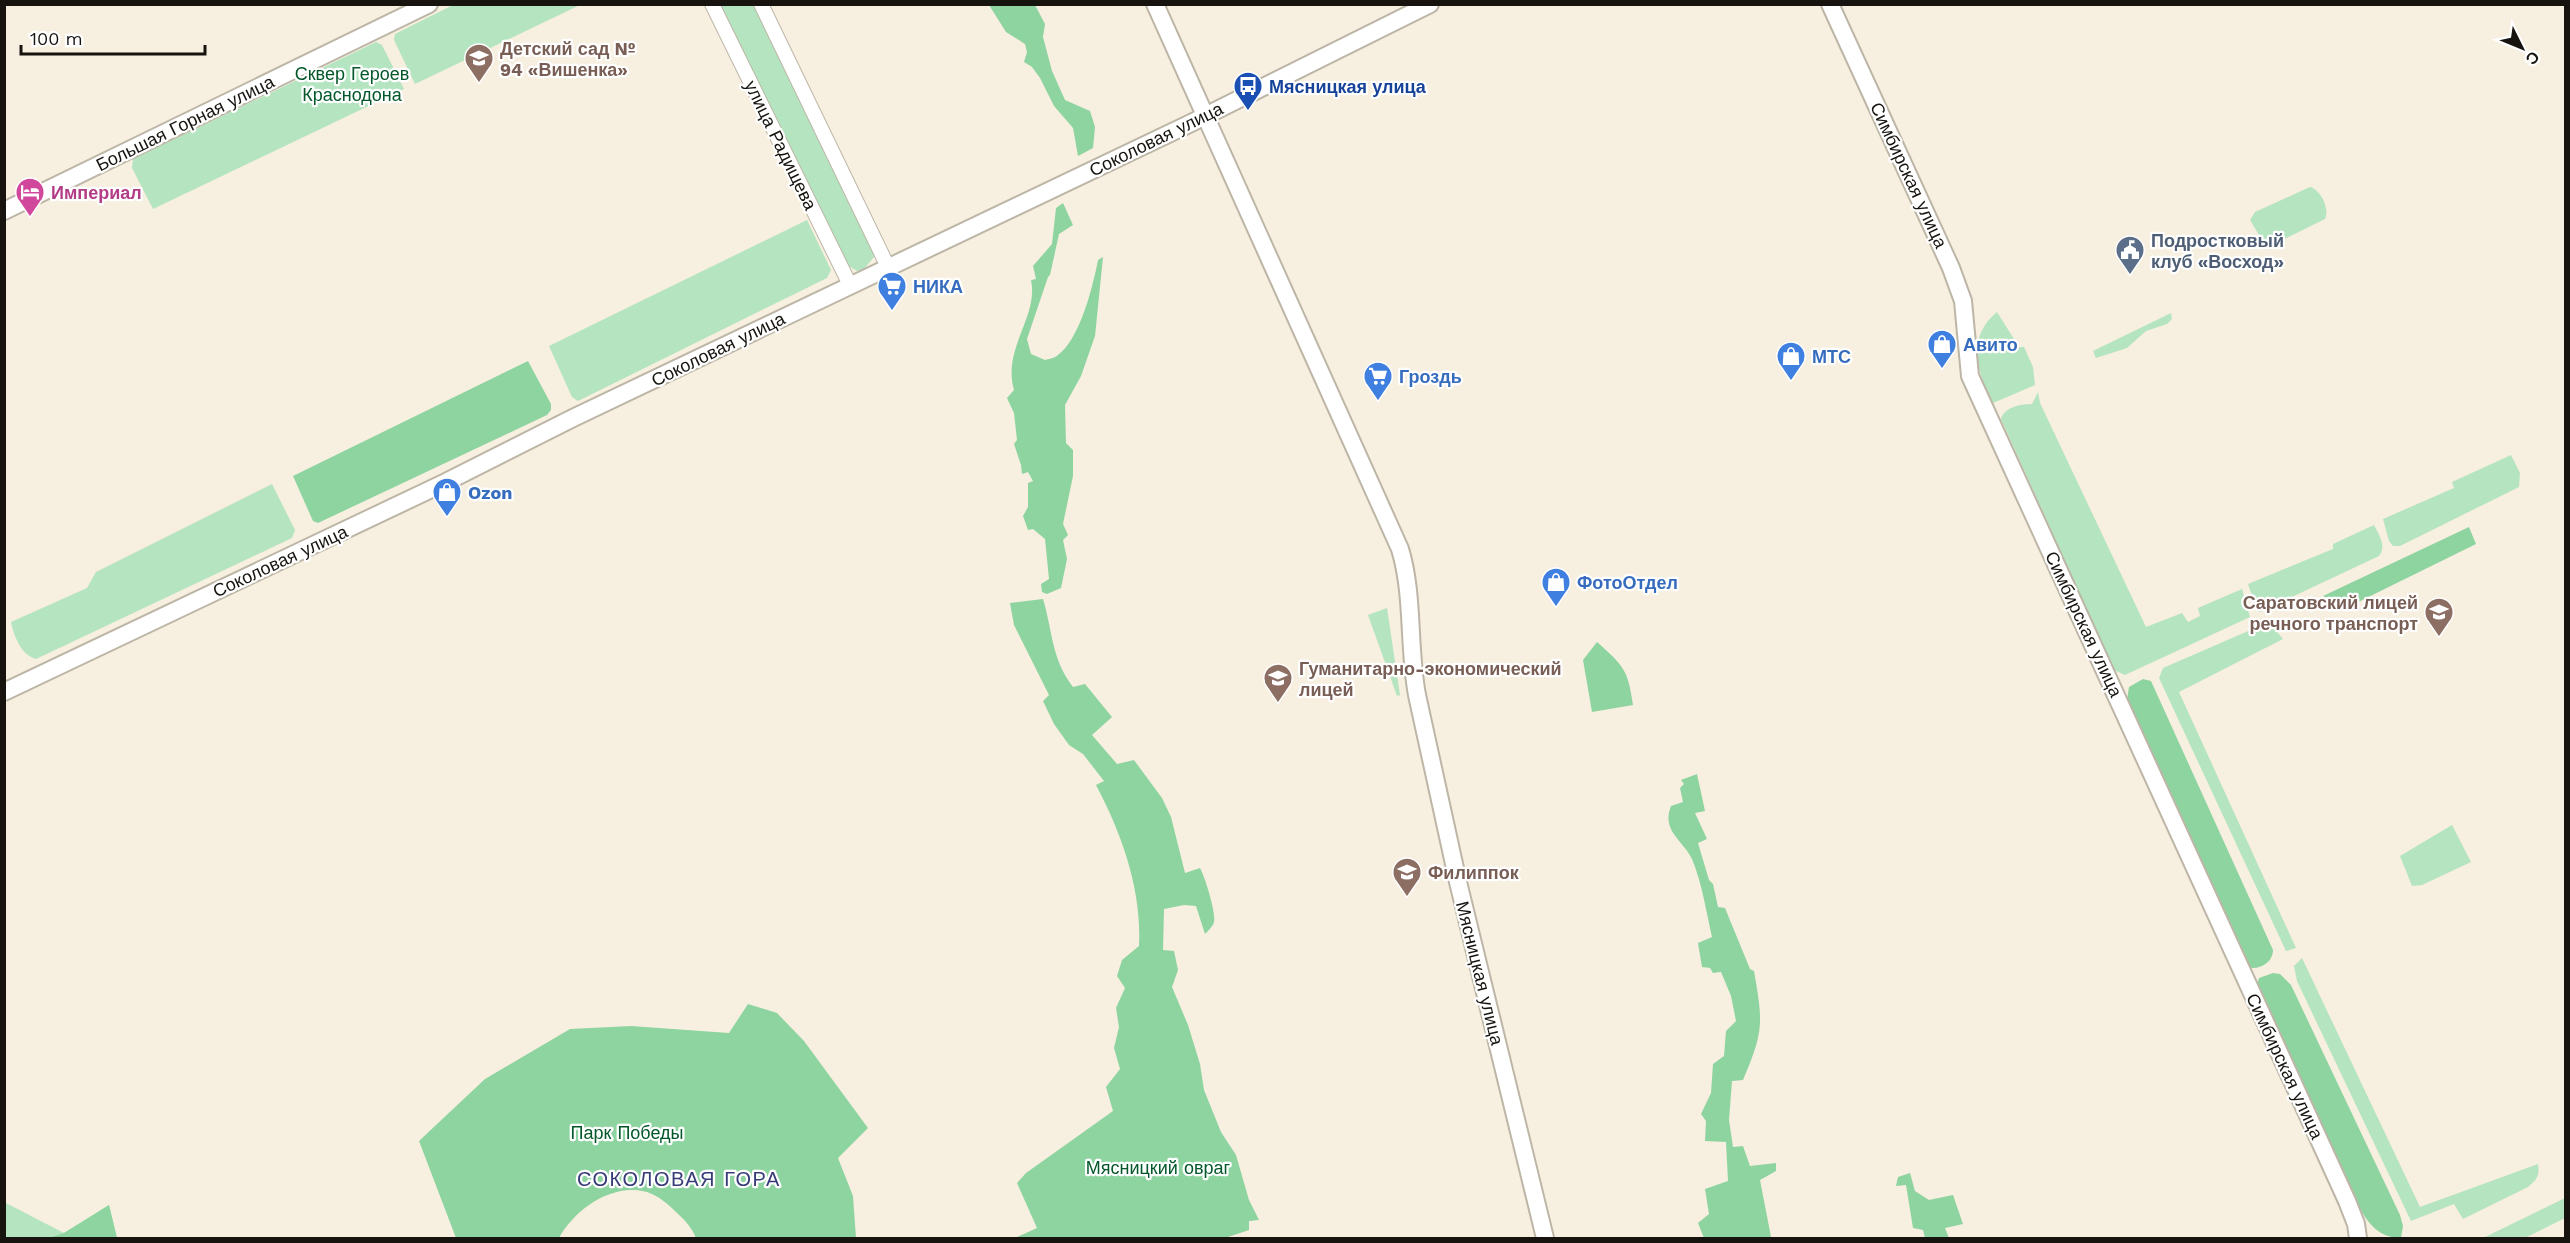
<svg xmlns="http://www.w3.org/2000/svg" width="2570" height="1243" viewBox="0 0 2570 1243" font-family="'Work Sans',sans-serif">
  <rect width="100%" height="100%" fill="#f7efdf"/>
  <!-- green -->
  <path fill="#b5e4c0" d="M 455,4 L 580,4 L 580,5 L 415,84 L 394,40 L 395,34 Z
    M 719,5 L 755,5 L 873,249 L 874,257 L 864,269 L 857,271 L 847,265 Z
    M 376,42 L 382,45 L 404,89 L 153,209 L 132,168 L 133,159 Z
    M 2310,187 C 2321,190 2330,209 2325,219 L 2270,246 L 2265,245 L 2250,220 L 2255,212 Z
    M 807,220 L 831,270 L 827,278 L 578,401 L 572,397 L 549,346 Z
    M 1997,312 L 2019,347 L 2024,347 L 2033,367 L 2035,385 L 1993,403 C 1977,373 1966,337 1997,312 Z
    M 2171,313 L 2172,319 L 2167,324 L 2146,331 L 2127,348 L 2096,358 L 2093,351 Z
    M 2038,392 L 2040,403 L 2146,627 L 2182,613 L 2188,622 L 2200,616 L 2198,608 L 2242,589 L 2250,617 L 2125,675 L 2114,670 L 2001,419 C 2004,407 2021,404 2032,404 Z
    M 2511,455 L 2520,473 L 2519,487 L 2400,546 L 2393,546 L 2389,541 L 2383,519 L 2454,488 L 2452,482 Z
    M 272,484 L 295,530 L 292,538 L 36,659 C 21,655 14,636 11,622 L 87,588 L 96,572 Z
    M 2374,525 C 2379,535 2387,546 2379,556 L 2260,612 L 2257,610 L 2248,584 L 2333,549 L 2333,544 Z
    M 1387,608 L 1400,695 L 1397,696 L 1368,615 Z
    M 2269,622 L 2283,639 L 2179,692 L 2296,948 L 2286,951 L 2159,678 L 2163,668 Z
    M 2452,825 L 2471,862 L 2422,885 L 2412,886 L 2400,856 Z
    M 2302,958 L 2420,1207 L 2538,1164 C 2540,1175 2537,1180 2528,1187 L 2463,1219 L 2454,1204 L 2411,1221 L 2297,981 L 2294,966 Z
    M 2565,1198 L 2565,1218 L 2525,1238 L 2483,1238 Z
    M 4,1202 L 64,1233 L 109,1205 L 117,1238 L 5,1238 Z"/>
  <!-- forest -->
  <path fill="#8ed4a0" d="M 989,5 L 1035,5 L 1045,24 L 1043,37 L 1052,71 L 1065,100 L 1090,111 L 1095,127 L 1093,148 L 1078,156 L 1073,128 L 1054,106 L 1040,78 L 1032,67 L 1024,62 L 1027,52 L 1025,44 L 1006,32 Z
    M 1063,203 L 1073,225 L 1059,234 L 1050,275 L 1048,277 L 1027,339 L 1031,354 L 1045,360 C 1049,359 1055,358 1058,355 C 1080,339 1093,286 1098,260 L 1103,257 L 1095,336 L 1081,376 L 1065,405 L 1066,443 L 1073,450 L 1073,476 L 1063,524 L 1068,535 L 1063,540 L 1067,559 L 1061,588 L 1047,594 L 1042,592 L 1041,584 L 1049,579 L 1045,539 L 1033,529 L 1028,530 L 1023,516 L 1028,507 L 1028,483 L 1033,481 L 1028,472 L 1022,474 L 1021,465 L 1014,444 L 1017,440 L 1014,413 L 1007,398 L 1014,390 C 1002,348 1039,317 1031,280 L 1036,279 L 1033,266 L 1052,244 L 1056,208 Z
    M 528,361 L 551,404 L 551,410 L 547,415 L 318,523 L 313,521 L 293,476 Z
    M 2469,527 L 2476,544 L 2340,611 L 2333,601 L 2323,596 Z
    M 1043,599 C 1053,632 1051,658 1073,687 L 1085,684 L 1112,717 L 1092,735 L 1117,764 L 1134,760 L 1162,798 L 1171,817 L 1185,873 L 1200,868 C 1205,877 1216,912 1214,922 C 1213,926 1208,931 1205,934 L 1196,906 L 1184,905 L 1164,909 L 1163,950 L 1174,951 L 1178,970 L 1172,987 L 1188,1025 L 1200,1064 L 1204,1090 L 1221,1132 L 1236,1155 L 1249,1200 L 1259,1220 L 1249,1221 L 1249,1230 L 1225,1238 L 1015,1238 L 1037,1228 L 1017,1183 L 1026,1173 L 1113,1111 L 1106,1087 L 1120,1069 L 1114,1048 L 1119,1027 L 1116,1008 L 1125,988 L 1117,976 L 1122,960 L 1139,946 C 1142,890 1122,834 1096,785 L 1104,781 L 1083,754 L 1069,745 L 1054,724 L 1043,701 L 1049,695 L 1014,625 L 1010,603 Z
    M 1597,642 C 1624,666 1628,670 1633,705 L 1592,712 L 1583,660 Z
    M 2143,679 L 2151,681 L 2273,950 C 2273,962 2261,969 2250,968 L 2127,700 L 2129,687 Z
    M 1697,774 L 1705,811 L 1695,813 L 1707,839 L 1698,843 L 1709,880 L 1713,884 L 1718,907 L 1725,908 L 1750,969 L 1754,971 C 1763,1022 1764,1031 1743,1080 L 1732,1081 L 1729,1120 L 1733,1147 L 1743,1146 L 1750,1166 L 1776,1163 L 1776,1171 L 1760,1180 L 1771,1237 L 1768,1238 L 1704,1238 L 1698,1223 L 1709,1214 L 1705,1189 L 1728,1181 L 1726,1142 L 1705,1141 L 1706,1121 L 1701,1114 L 1711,1093 L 1713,1064 L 1724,1056 L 1726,1031 L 1736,1021 L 1731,996 L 1721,972 L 1713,973 L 1710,968 L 1702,967 L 1698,943 L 1712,937 C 1706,911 1702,883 1692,859 C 1683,840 1661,831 1671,806 L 1683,802 L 1680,788 L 1684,784 L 1681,780 Z
    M 2273,973 L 2280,974 L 2291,985 L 2400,1215 L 2403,1226 L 2401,1238 C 2375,1238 2365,1218 2354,1198 L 2257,984 L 2259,978 Z
    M 748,1004 L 777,1013 L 804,1041 L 868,1128 L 838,1158 L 853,1196 L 856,1238 L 696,1238 C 692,1228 685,1220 677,1213 C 668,1204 659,1196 647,1192 C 612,1182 574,1210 559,1238 L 456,1238 L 419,1141 L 485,1079 L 570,1029 L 631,1026 L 729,1033 Z
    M 1910,1173 L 1915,1191 L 1929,1200 L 1953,1195 L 1963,1224 L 1945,1228 L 1949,1238 L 1925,1238 L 1923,1230 L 1913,1228 L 1906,1185 L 1896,1186 L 1898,1177 Z
    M 109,1205 L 117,1238 L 49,1238 L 64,1233 Z"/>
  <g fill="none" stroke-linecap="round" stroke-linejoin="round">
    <!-- minor casing -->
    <g stroke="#bdb6a7" stroke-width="16">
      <path id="minor" d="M 712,4 L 850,285
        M 761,4 L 888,267"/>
    </g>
    <!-- major casing -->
    <g stroke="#bdb6a7" stroke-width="20">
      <path id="major" d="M 1155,4 L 1400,549 C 1414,595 1408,647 1417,695 L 1458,882 L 1545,1238
        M 1830,4 L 1951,268 L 1963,301 L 1970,376 L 2347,1201 L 2356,1224 L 2358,1238
        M 4,211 L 429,4
        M 4,692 L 446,482 L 573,418 L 1189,124 L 1430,4"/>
    </g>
    <!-- minor -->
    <use href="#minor" stroke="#fff" stroke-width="14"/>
    <!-- major -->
    <use href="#major" stroke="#fff" stroke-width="16"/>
  </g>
  <!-- icons -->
  <defs>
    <g id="school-pin" transform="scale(1.5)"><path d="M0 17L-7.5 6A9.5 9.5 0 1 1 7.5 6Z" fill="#8d6e63" stroke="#fff"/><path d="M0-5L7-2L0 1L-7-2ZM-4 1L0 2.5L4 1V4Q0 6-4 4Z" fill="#fff"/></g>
    <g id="bus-pin" transform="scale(1.5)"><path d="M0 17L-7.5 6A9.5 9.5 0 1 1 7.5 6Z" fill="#1a4fb4" stroke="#fff"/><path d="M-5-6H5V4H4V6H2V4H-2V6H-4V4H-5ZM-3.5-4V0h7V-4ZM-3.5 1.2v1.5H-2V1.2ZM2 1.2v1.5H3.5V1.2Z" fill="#fff"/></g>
    <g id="hotel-pin" transform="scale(1.5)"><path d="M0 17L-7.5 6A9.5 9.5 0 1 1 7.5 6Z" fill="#d1479c" stroke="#fff"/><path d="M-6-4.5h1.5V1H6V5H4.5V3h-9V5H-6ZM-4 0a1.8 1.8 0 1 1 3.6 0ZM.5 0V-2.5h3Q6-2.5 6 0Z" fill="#fff"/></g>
    <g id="civic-pin" transform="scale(1.5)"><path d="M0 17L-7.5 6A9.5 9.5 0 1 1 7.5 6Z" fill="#5c6f8a" stroke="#fff"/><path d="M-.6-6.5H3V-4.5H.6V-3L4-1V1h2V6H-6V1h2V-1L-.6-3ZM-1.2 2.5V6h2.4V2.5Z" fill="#fff"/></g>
    <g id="supermarket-pin" transform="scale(1.5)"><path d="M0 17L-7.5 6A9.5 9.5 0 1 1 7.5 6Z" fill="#3f7fe0" stroke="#fff"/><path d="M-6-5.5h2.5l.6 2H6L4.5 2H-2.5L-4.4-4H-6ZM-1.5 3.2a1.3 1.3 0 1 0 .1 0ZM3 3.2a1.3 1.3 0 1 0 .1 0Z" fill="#fff"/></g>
    <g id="shop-pin" transform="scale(1.5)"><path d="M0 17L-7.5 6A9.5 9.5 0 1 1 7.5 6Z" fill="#3f7fe0" stroke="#fff"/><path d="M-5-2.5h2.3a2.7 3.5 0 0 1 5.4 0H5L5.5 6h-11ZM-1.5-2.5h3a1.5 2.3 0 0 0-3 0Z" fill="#fff"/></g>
    <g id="university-pin" transform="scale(1.5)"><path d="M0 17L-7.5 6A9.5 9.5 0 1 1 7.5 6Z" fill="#8d6e63" stroke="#fff"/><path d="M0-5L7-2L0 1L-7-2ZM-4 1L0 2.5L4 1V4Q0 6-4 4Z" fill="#fff"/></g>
  </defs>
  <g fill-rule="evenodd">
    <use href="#school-pin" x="479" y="58"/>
    <use href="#bus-pin" x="1248" y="86"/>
    <use href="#hotel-pin" x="30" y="192"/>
    <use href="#civic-pin" x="2130" y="250"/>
    <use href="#supermarket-pin" x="892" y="286"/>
    <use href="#shop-pin" x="1942" y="344"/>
    <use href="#shop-pin" x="1791" y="356"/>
    <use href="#supermarket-pin" x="1378" y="376"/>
    <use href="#shop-pin" x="447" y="492"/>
    <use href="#shop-pin" x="1556" y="582"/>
    <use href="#university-pin" x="2439" y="612"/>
    <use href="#school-pin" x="1278" y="678"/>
    <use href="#school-pin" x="1407" y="872"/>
  </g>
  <g text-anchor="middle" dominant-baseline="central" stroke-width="4.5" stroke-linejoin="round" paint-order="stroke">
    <!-- education labels -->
    <g font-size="18" font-weight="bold" fill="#785e54" stroke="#fff" text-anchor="start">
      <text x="500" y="48">Детский сад №<tspan x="500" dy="21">94 «Вишенка»</tspan></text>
      <text x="2418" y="602" text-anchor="end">Саратовский лицей<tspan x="2418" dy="21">речного транспорт</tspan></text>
      <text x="1299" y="668">Гуманитарно-экономический<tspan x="1299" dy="21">лицей</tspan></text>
      <text x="1428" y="872">Филиппок</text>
    </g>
    <!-- park labels -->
    <g font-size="18" fill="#035729" stroke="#fff">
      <text x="352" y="73">Сквер Героев<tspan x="352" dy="21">Краснодона</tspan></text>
      <text x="627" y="1132">Парк Победы</text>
      <text x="1158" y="1167">Мясницкий овраг</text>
    </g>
    <!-- transit labels -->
    <g font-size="18" font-weight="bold" fill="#164399" stroke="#fff" text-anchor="start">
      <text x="1269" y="86">Мясницкая улица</text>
    </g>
    <!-- street labels -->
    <g font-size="18" fill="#17140f" stroke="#fff">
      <text transform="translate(185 123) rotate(-26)">Большая Горная улица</text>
      <text transform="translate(1156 139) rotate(-26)">Соколовая улица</text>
      <text transform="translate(781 145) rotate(64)">улица Радищева</text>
      <text transform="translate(1909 175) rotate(65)">Симбирская улица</text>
      <text transform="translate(718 349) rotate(-26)">Соколовая улица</text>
      <text transform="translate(280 561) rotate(-25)">Соколовая улица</text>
      <text transform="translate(2084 624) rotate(65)">Симбирская улица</text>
      <text transform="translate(1480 973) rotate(76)">Мясницкая улица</text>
      <text transform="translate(2285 1066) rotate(65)">Симбирская улица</text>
    </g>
    <!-- hotel labels -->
    <g font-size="18" font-weight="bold" fill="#b23c85" stroke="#fff" text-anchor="start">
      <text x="51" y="192">Империал</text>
    </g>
    <!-- service labels -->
    <g font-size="18" font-weight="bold" fill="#4e5e75" stroke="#fff" text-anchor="start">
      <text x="2151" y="240">Подростковый<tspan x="2151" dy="21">клуб «Восход»</tspan></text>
    </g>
    <!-- shop labels -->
    <g font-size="18" font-weight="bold" fill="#366cbe" stroke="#fff" text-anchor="start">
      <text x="913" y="286">НИКА</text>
      <text x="1963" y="344">Авито</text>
      <text x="1812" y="356">МТС</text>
      <text x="1399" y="376">Гроздь</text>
      <text x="468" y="492">Ozon</text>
      <text x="1577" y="582">ФотоОтдел</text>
    </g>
    <!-- neighbourhood labels -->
    <g font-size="20" letter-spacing="1.5" fill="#373c78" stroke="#fff">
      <text x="679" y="1179">СОКОЛОВАЯ ГОРА</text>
    </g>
  </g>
  <!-- border -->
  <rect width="2570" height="1243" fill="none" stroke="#17140f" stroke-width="12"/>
  <!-- north arrow -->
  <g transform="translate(2522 48) rotate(133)" stroke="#ffffff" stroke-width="4.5" paint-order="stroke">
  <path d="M0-4.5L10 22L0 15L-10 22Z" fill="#17140f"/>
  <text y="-9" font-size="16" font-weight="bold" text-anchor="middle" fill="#17140f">С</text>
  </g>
  <!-- scale -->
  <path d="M21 45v9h184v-9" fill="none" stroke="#17140f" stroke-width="3"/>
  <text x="30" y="45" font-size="18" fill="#17140f" stroke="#ffffff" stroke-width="4.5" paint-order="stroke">100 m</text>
</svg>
